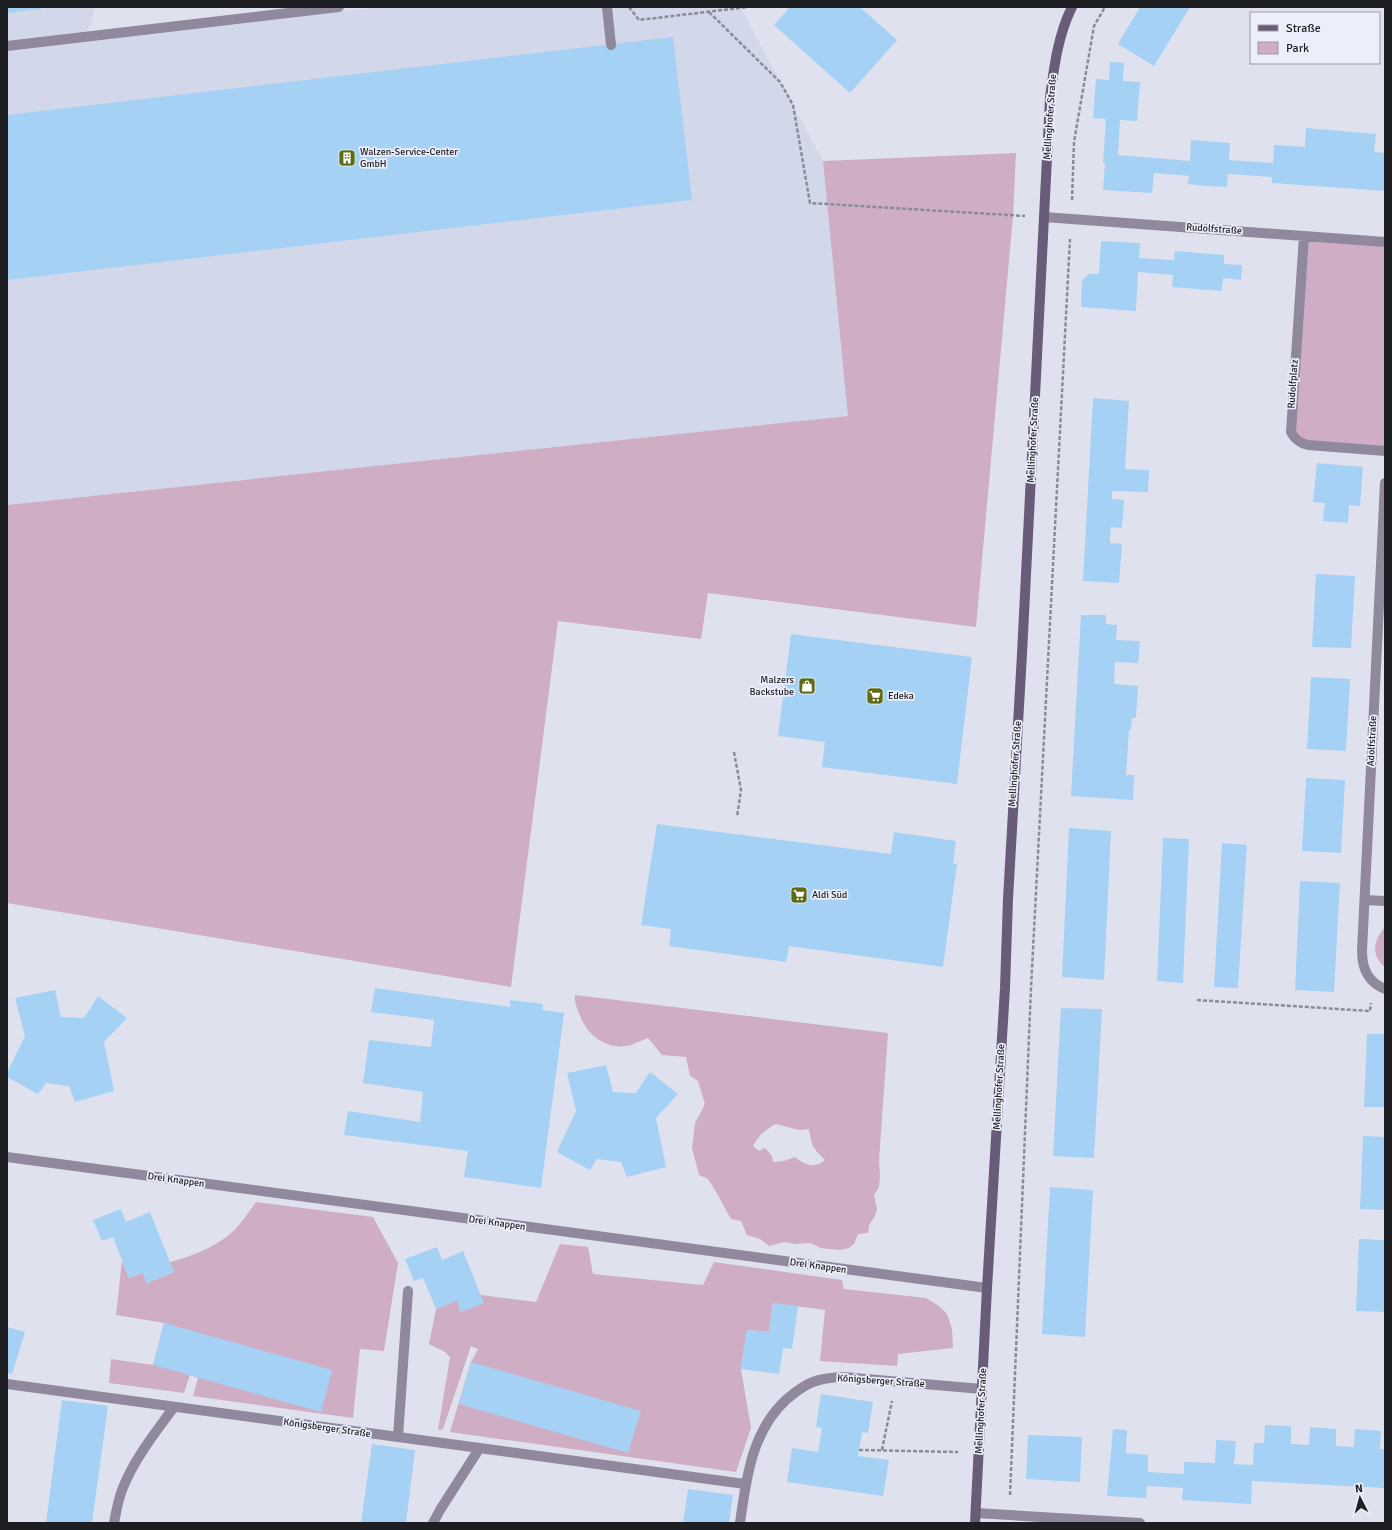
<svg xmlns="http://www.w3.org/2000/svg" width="1392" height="1530" viewBox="0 0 1392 1530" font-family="Signika,sans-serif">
  <rect width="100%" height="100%" fill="#dfe2ee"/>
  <!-- built -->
  <path fill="#d2d7e9" d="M 7,7 L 95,7 L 86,39 L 313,14 L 383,7 L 740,7 L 823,161 L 849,416 L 7,505 Z"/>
  <!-- green -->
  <path fill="#cfadc5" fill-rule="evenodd" d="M 1016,153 L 1013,216 L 976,627 L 708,593 L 701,639 L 558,621 L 511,987 L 7,903 L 7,505 L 848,416 L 823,161 Z
    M 1304,236 L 1385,242 L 1385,451 L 1308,445 L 1290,426 Z
    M 1385,927 L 1385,967 C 1370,956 1374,939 1385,927 Z
    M 575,995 L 888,1033 L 879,1161 L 880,1176 L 879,1187 L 874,1195 L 877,1210 L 874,1218 L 869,1225 L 868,1233 L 858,1234 L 854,1244 L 849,1248 L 840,1250 L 821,1248 L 810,1243 L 795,1244 L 784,1242 L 769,1246 L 760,1239 L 747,1235 L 741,1221 L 731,1219 L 715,1190 L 708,1179 L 699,1175 L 692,1148 L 695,1123 L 705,1104 L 698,1081 L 690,1076 L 686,1057 L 662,1055 L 648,1038 C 642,1040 637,1043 631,1045 C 609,1051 589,1037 581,1018 C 578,1010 574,1003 575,995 ZM 776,1124 L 799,1130 L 809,1129 C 812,1147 812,1147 825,1160 C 815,1169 804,1165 795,1157 L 784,1161 L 773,1162 L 772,1156 L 765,1148 L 759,1151 L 753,1146 C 758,1136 766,1129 776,1124 Z
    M 256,1202 L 373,1217 L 398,1263 L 384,1351 L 360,1349 L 353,1418 L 193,1396 L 198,1378 L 190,1375 L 184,1393 L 109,1383 L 111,1359 L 153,1365 L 164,1323 L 116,1315 L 122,1261 L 129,1278 L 143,1273 L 147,1283 L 174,1272 L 170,1262 C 194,1256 223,1244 239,1225 C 245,1218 250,1210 256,1202 Z
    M 560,1244 L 588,1247 L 593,1274 L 703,1285 L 714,1262 L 842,1280 L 844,1289 L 926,1298 L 939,1306 L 947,1314 L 952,1329 L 953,1348 L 898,1354 L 897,1366 L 820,1361 L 825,1310 L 773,1303 L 769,1332 L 747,1330 L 741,1369 L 751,1428 L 736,1472 L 450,1432 L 471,1362 L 478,1349 L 471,1346 L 443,1429 L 438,1430 L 450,1357 L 445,1352 L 429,1344 L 436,1309 L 457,1300 L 461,1312 L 481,1295 L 536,1302 Z"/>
  <!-- building -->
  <path fill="#a5d1f5" d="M 7,7 L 41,7 L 41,9 L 7,13 Z
    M 790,7 L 860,7 L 897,40 L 850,93 L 774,25 Z
    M 1140,7 L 1190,7 L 1154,66 L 1118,44 Z
    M 673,37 L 692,200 L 7,280 L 7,115 Z
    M 1110,62 L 1124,63 L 1123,81 L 1140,82 L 1137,121 L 1120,120 L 1118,155 L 1190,161 L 1191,140 L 1230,143 L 1229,160 L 1273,163 L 1274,145 L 1305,147 L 1306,128 L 1376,134 L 1374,152 L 1385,153 L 1385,191 L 1272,183 L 1272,177 L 1228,174 L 1227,187 L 1207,186 L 1188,184 L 1189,176 L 1154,173 L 1152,193 L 1103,190 L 1105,163 L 1103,163 L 1106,119 L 1093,118 L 1096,79 L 1109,80 Z
    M 1101,241 L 1140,243 L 1139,258 L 1174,260 L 1175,251 L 1224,255 L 1224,264 L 1242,265 L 1241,280 L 1223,278 L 1222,291 L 1172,287 L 1173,275 L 1138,272 L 1136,311 L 1081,307 L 1082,280 L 1089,274 L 1099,274 Z
    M 1093,398 L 1129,401 L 1125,469 L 1149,470 L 1148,492 L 1112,491 L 1112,499 L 1124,500 L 1122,528 L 1111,527 L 1110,536 L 1110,543 L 1122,544 L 1119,583 L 1083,581 Z
    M 1317,463 L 1363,467 L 1360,506 L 1349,505 L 1348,523 L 1323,521 L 1325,503 L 1313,502 Z
    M 1316,574 L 1355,576 L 1351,648 L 1312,647 Z
    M 1081,615 L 1106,615 L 1106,624 L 1117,625 L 1116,640 L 1140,641 L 1138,663 L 1115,662 L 1114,684 L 1138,686 L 1136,718 L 1132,718 L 1131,730 L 1129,730 L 1126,775 L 1134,775 L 1133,800 L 1071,796 Z
    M 791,634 L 972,657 L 957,784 L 822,767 L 825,742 L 778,736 Z
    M 1311,677 L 1350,679 L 1346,751 L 1307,749 Z
    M 1306,778 L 1345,780 L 1341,853 L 1302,851 Z
    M 657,824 L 891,854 L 894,832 L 956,841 L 953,864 L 957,864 L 943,967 L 789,946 L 786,962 L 669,946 L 671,929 L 641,925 Z
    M 1069,828 L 1111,831 L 1104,980 L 1062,977 Z
    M 1163,838 L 1189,839 L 1183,983 L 1157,981 Z
    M 1222,843 L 1247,845 L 1238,988 L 1214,987 Z
    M 1300,881 L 1340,883 L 1334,992 L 1295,990 Z
    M 375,988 L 510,1007 L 510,1000 L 543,1004 L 542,1010 L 564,1013 L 541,1188 L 464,1177 L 468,1151 L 344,1135 L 348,1111 L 420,1122 L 423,1092 L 363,1083 L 369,1040 L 431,1047 L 434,1020 L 371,1012 Z
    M 55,990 L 61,1017 L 84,1018 L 98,996 L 127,1018 L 104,1042 L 114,1091 L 75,1102 L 69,1086 L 46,1083 L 38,1094 L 7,1077 L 7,1073 L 25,1036 L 15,998 Z
    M 1061,1008 L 1102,1009 L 1094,1158 L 1053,1156 Z
    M 1367,1034 L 1385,1034 L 1385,1107 L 1364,1107 Z
    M 606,1065 L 613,1092 L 636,1093 L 650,1072 L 678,1094 L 656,1118 L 666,1167 L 627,1177 L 621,1162 L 597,1159 L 590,1170 L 557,1152 L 576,1111 L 567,1073 Z
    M 1363,1136 L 1385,1137 L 1385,1210 L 1360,1209 Z
    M 1050,1187 L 1093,1190 L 1085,1337 L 1042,1334 Z
    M 121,1209 L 126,1222 L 150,1212 L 174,1272 L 146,1283 L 143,1273 L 129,1278 L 113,1237 L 102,1241 L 93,1220 Z
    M 1359,1239 L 1385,1240 L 1385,1312 L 1356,1311 Z
    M 437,1247 L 442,1260 L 463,1251 L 484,1303 L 461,1312 L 457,1300 L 436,1309 L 423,1278 L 414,1281 L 405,1259 Z
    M 773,1303 L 798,1306 L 792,1349 L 783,1348 L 779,1374 L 741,1369 L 747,1330 L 769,1332 Z
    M 164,1323 L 332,1370 L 321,1412 L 153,1365 Z
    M 7,1327 L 25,1332 L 12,1374 L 7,1373 Z
    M 471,1362 L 641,1411 L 628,1453 L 459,1404 Z
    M 821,1394 L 873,1402 L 868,1433 L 862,1432 L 858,1456 L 889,1460 L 883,1496 L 787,1482 L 792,1448 L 818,1452 L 822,1428 L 816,1427 Z
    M 62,1400 L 108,1406 L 92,1523 L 46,1523 Z
    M 1265,1425 L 1291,1426 L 1291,1444 L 1309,1445 L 1310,1427 L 1336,1429 L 1336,1446 L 1354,1447 L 1355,1429 L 1381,1431 L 1380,1449 L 1385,1449 L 1385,1488 L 1252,1481 L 1251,1504 L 1182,1500 L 1183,1488 L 1147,1486 L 1146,1498 L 1107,1496 L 1113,1429 L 1127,1430 L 1126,1453 L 1148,1455 L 1148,1472 L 1184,1474 L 1184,1462 L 1215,1463 L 1216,1440 L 1236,1441 L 1234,1464 L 1253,1465 L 1254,1443 L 1264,1443 Z
    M 1028,1435 L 1082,1437 L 1080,1482 L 1026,1479 Z
    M 372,1444 L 415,1450 L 406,1523 L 361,1523 Z
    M 688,1489 L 733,1495 L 729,1523 L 683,1523 Z"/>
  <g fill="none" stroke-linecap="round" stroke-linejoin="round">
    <!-- path -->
    <path stroke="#8a8c95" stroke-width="2.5" stroke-dasharray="4 2" stroke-linecap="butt" d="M 629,7 L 639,20 L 748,7
      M 709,12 L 780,82 L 793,105 L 810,203 L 1025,216
      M 1072,200 L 1074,142 L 1094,26 L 1105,7
      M 734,752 L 741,790 L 737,817
      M 1197,1000 L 1370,1011 L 1371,1003
      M 859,1450 L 958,1452
      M 882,1450 L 892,1401
      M 1010,1495 L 1031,988 L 1070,239"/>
    <!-- service -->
    <path stroke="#90889c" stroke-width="10" d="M 607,7 L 611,45
      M 7,46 L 339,7
      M 398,1437 L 408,1291"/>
    <!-- minor -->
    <path stroke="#90889c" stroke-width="10" d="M 1044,217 L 1385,242
      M 1304,236 L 1291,432 C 1295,440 1300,443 1308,445 L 1385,451
      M 1385,483 L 1362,951 C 1362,969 1368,982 1385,989
      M 1365,900 L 1385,901
      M 7,1157 L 987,1288
      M 7,1384 L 745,1484
      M 976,1513 L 1140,1523
      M 114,1523 C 116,1512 118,1501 122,1490 C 134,1459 155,1433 174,1407
      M 433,1523 L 440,1510 L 479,1449
      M 740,1523 C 746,1479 752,1430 787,1399 C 807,1382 817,1378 843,1377 L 982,1389"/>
    <!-- secondary -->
    <path stroke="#695c79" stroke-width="10" d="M 975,1523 L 987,1288 L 1005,988 L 1008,899 L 1022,654 L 1050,98 C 1054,67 1058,35 1072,7"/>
  </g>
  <!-- icons -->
  <defs>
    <g id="building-square" transform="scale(0.9)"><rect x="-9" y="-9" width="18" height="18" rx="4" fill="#5d6b15" stroke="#eceffb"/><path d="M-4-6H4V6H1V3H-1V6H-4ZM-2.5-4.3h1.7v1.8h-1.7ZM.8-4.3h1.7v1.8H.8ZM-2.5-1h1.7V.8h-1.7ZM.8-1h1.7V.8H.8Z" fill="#fff"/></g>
    <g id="shop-square" transform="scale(0.9)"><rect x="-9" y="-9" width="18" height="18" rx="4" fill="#5d6b15" stroke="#eceffb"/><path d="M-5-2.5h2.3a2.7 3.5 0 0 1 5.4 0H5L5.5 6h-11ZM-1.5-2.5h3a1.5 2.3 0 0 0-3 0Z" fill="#fff"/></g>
    <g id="supermarket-square" transform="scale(0.9)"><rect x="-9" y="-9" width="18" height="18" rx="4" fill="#5d6b15" stroke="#eceffb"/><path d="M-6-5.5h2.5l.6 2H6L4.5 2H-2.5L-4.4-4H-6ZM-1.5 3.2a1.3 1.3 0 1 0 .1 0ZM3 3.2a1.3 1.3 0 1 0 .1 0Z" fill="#fff"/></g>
  </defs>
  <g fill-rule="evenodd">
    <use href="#building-square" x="347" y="158"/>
    <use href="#shop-square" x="807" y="686"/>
    <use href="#supermarket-square" x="875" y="696"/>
    <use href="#supermarket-square" x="799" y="895"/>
  </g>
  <g text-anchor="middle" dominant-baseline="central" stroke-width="3.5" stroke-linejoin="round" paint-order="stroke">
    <!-- street labels -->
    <g font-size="10" fill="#1d1e22" stroke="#eceffb">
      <text transform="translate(1050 117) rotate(-86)">Mellinghofer Straße</text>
      <text transform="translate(1214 229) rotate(4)">Rudolfstraße</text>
      <text transform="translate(1293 384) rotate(-86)">Rudolfplatz</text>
      <text transform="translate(1033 440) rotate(-87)">Mellinghofer Straße</text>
      <text transform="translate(1372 741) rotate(-87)">Adolfstraße</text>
      <text transform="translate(1015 764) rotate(-86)">Mellinghofer Straße</text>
      <text transform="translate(999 1087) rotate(-87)">Mellinghofer Straße</text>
      <text transform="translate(176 1180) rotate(8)">Drei Knappen</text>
      <text transform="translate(497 1223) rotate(8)">Drei Knappen</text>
      <text transform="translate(818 1266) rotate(8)">Drei Knappen</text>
      <text transform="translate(881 1381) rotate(4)">Königsberger Straße</text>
      <text transform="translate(981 1411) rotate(-87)">Mellinghofer Straße</text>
      <text transform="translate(327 1428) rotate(8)">Königsberger Straße</text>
    </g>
    <!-- poi labels -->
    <g font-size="10" fill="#1d1e22" stroke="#eceffb" text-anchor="start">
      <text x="360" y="152">Walzen-Service-Center<tspan x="360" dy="12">GmbH</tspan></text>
      <text x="794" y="680" text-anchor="end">Malzers<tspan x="794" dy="12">Backstube</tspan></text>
      <text x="888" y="696">Edeka</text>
      <text x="812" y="895">Aldi Süd</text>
    </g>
  </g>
  <!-- border -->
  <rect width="1392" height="1530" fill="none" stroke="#1d1e22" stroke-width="16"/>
  <!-- legend -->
  <rect x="1250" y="12" width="130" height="52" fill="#eceffb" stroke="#999ba4"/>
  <rect x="1258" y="25" width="20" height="6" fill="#695c79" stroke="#999ba4"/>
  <text x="1286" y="32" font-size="12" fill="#1d1e22">Straße</text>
  <rect x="1258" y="42" width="20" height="12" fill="#cfadc5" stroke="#999ba4"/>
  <text x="1286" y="52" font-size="12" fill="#1d1e22">Park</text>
  <!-- north arrow -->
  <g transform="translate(1360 1498) rotate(354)" stroke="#eceffb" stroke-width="3" paint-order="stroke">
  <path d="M0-3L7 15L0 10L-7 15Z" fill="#1d1e22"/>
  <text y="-6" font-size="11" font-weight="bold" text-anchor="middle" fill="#1d1e22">N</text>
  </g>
</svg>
